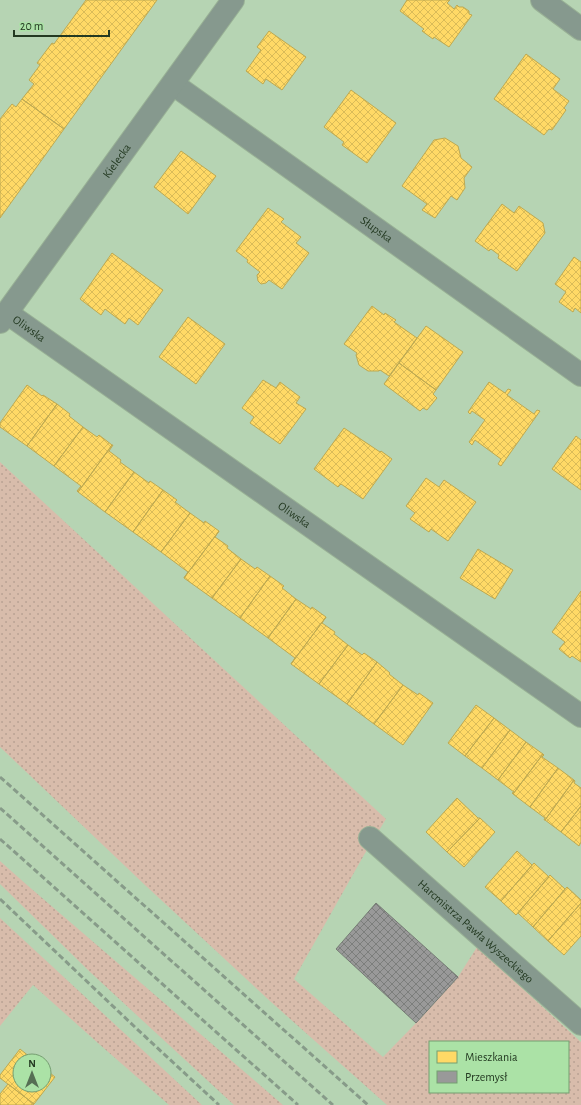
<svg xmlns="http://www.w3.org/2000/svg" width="581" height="1105" viewBox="0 0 581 1105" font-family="'Alegreya Sans',sans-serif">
  <defs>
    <pattern id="grass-dots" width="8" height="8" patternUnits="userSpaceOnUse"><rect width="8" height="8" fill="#d8bcab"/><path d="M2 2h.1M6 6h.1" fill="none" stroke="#b9a293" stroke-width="1.8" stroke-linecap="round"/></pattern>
    <pattern id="homes-cross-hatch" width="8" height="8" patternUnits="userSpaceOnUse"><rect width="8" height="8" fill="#ffd966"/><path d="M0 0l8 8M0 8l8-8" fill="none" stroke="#dabb58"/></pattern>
    <pattern id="industry-cross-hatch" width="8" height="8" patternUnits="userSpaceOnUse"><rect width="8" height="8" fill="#999"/><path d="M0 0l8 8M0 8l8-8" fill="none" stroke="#7c7e7c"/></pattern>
  </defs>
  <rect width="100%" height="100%" fill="#b6d4b3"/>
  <!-- grass -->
  <path fill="url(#grass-dots)" fill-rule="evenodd" d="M 0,462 L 386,819 L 364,855 L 294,979 L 383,1057 L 416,1023 L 458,977 L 477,947 L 581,1042 L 581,1105 L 387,1105 L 271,1002 L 146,886 L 0,747 ZM 430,1042 L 568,1042 L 568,1092 L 430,1092 Z
    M 0,861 L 27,885 L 283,1105 L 234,1105 L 90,972 L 0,884 Z
    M 0,918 L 202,1105 L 169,1105 L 99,1044 L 33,985 L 0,1026 Z"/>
  <!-- homes -->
  <path fill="url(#homes-cross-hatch)" stroke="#bda951" d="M 86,0 L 157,0 L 64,129 L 22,99 L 34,84 L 29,80 L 40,65 L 37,63 L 52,43 L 54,44 Z
    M 407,0 L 450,0 L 447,3 L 454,9 L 457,5 L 459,7 L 463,7 L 469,11 L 469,14 L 472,15 L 449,47 L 434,37 L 433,39 L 422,31 L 424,29 L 400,11 Z
    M 269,31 L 306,57 L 282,90 L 266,79 L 263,84 L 246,71 L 261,50 L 257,47 Z
    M 526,54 L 560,79 L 553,89 L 569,101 L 564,108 L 566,110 L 552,130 L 549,129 L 544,135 L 494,99 Z
    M 351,90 L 396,123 L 367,163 L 342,145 L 344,142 L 324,127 Z
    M 22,99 L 64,129 L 0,218 L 0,119 L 12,104 L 16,107 Z
    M 445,138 L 458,146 L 461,158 L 472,167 L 464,178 L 465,188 L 457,200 L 451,196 L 435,218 L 422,210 L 427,204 L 402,186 L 434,140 Z
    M 181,151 L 216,176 L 188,214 L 154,187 Z
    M 502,204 L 514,213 L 519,206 L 543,223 L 545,233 L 517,271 L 498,258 L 499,255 L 491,249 L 489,251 L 475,241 Z
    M 268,208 L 284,219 L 281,222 L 301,237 L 296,243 L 309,253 L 282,289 L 269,280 L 266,283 L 261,284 L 258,281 L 257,275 L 260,272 L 247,262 L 248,260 L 236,251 Z
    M 112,253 L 163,290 L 138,325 L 129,318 L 125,324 L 105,309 L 101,315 L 80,299 Z
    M 574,257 L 581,262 L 581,313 L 575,308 L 573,312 L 559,302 L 566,292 L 555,284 Z
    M 372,306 L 384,315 L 385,313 L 396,320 L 394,322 L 417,338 L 389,376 L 380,370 L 379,371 L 368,371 L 359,365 L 356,355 L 357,353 L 344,344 Z
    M 188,317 L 225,344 L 196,384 L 159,357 Z
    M 426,326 L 463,352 L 436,390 L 399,363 Z
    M 399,363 L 436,390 L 433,394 L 437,398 L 427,410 L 423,408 L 420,411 L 384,384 Z
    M 263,380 L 276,388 L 280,382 L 300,397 L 296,403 L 306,409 L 280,444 L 250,423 L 254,417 L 242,408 Z
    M 489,382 L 505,393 L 508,389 L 511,390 L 507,395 L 534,414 L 537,410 L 540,411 L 501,466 L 498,464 L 501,459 L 475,440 L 472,445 L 469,442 L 485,420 L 472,411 L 470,414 L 468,412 Z
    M 27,385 L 42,396 L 43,395 L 57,404 L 27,446 L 0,427 L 0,423 Z
    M 57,404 L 70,414 L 69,416 L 83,427 L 54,466 L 27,446 Z
    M 83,427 L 97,437 L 99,435 L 112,445 L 78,492 L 77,491 L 81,486 L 54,466 Z
    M 344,428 L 380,452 L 381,451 L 392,459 L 363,499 L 341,484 L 338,487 L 314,469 Z
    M 576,436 L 581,440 L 581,490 L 552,469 Z
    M 112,445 L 113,445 L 109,451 L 121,460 L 120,462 L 134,472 L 105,512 L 78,492 Z
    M 134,472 L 149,483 L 150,481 L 163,490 L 133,532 L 105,512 Z
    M 426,478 L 439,487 L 444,480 L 476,502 L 448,541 L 431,529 L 429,532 L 410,519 L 415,513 L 406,506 Z
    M 163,490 L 177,500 L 175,502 L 190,513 L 161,552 L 133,532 Z
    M 190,513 L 204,523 L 205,521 L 219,531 L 184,578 L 188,572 L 161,552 Z
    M 219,531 L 215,537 L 228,546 L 227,548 L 241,559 L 212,598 L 184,578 Z
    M 478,549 L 513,570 L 495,599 L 460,578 Z
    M 241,559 L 255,569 L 257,567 L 270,576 L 240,618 L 212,598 Z
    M 270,576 L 284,586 L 282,588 L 296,599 L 268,638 L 240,618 Z
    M 581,591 L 581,662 L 572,656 L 570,658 L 559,649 L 565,642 L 552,632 Z
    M 296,599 L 311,609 L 312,607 L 326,617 L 291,664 L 295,658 L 268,638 Z
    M 326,617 L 322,623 L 335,632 L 334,634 L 348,645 L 319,684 L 291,664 Z
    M 348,645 L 362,655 L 364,653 L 377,662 L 347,704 L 319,684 Z
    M 377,662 L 390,673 L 389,674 L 403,685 L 374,724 L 347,704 Z
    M 403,685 L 418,695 L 419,693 L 433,703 L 403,745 L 374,724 Z
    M 476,705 L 494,718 L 465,756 L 448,743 Z
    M 494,718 L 510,730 L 482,768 L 465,756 Z
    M 510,730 L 526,742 L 498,780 L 482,768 Z
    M 526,742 L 543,754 L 513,794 L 512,793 L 514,792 L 498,780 Z
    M 543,754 L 544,755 L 542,757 L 558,768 L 530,807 L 513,794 Z
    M 558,768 L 574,780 L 545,820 L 544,820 L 545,818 L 530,807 Z
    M 574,780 L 575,781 L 574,783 L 581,788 L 581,806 L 561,832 L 545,820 Z
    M 457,798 L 478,818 L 480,818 L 447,852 L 426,832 Z
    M 581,806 L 581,842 L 579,846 L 561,832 Z
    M 480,818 L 495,832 L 464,867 L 447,852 Z
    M 517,851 L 532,865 L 501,901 L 485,887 Z
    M 534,863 L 549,877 L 516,915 L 501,901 Z
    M 550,875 L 565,889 L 533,927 L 518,913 Z
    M 567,887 L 581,900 L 581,903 L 548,941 L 533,927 Z
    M 581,903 L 581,936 L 564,955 L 548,941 Z
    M 20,1049 L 35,1061 L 20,1061 L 20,1085 L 44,1085 L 44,1068 L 55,1077 L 34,1104 L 0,1078 L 0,1075 Z
    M 8,1084 L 34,1104 L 33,1105 L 0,1105 L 0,1094 Z"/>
  <!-- industry -->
  <path fill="url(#industry-cross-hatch)" stroke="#767c75" d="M 376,903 L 458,977 L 416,1023 L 336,949 Z"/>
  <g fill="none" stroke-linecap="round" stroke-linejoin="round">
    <!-- minor casing -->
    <g stroke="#98b095" stroke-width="24">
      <g id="minor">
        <path d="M 542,0 L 581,29"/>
        <path id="s1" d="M 173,84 L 581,375"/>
        <path id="s2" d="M 7,313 L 581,716"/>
        <path id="s3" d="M 0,322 L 233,0"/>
        <path id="s4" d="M 370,838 L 581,1024"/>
      </g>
    </g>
    <!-- minor -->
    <use href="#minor" stroke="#86998e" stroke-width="22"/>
    <!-- rail -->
    <path stroke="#879b89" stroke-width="3" stroke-dasharray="6 3" stroke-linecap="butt" d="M 0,777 L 368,1105
      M 0,808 L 333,1105
      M 0,839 L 298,1105
      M 0,899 L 137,1029 L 219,1105"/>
  </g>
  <g text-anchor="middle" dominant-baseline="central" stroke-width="4" stroke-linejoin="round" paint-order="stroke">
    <!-- street labels -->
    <g font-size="12" fill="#233921" stroke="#abe2a6">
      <text stroke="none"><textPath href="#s3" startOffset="199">Kielecka</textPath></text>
      <text stroke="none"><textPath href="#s1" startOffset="250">Słupska</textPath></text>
      <text stroke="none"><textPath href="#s2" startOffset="27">Oliwska</textPath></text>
      <text stroke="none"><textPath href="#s2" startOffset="351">Oliwska</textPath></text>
      <text stroke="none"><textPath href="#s4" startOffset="141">Harcmistrza Pawła Wyszeckiego</textPath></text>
    </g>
  </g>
  <!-- legend -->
  <rect x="429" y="1041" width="140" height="52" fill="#abe2a6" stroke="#759e71"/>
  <rect x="437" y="1051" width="20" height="12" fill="#ffd966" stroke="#759e71"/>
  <text x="465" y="1061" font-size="12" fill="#233921">Mieszkania</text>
  <rect x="437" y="1071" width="20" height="12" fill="#999999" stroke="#759e71"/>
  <text x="465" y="1081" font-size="12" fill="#233921">Przemysł</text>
  <!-- north arrow -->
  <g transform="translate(32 1073)"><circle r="19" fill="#abe2a6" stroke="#759e71"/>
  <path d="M0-3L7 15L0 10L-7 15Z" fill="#566f54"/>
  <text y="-6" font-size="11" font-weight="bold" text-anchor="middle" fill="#233921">N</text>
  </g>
  <!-- scale -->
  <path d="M14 30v6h95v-6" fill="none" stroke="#233921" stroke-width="2"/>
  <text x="20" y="30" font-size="12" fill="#233921" stroke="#abe2a6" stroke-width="3" paint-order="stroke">20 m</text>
</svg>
